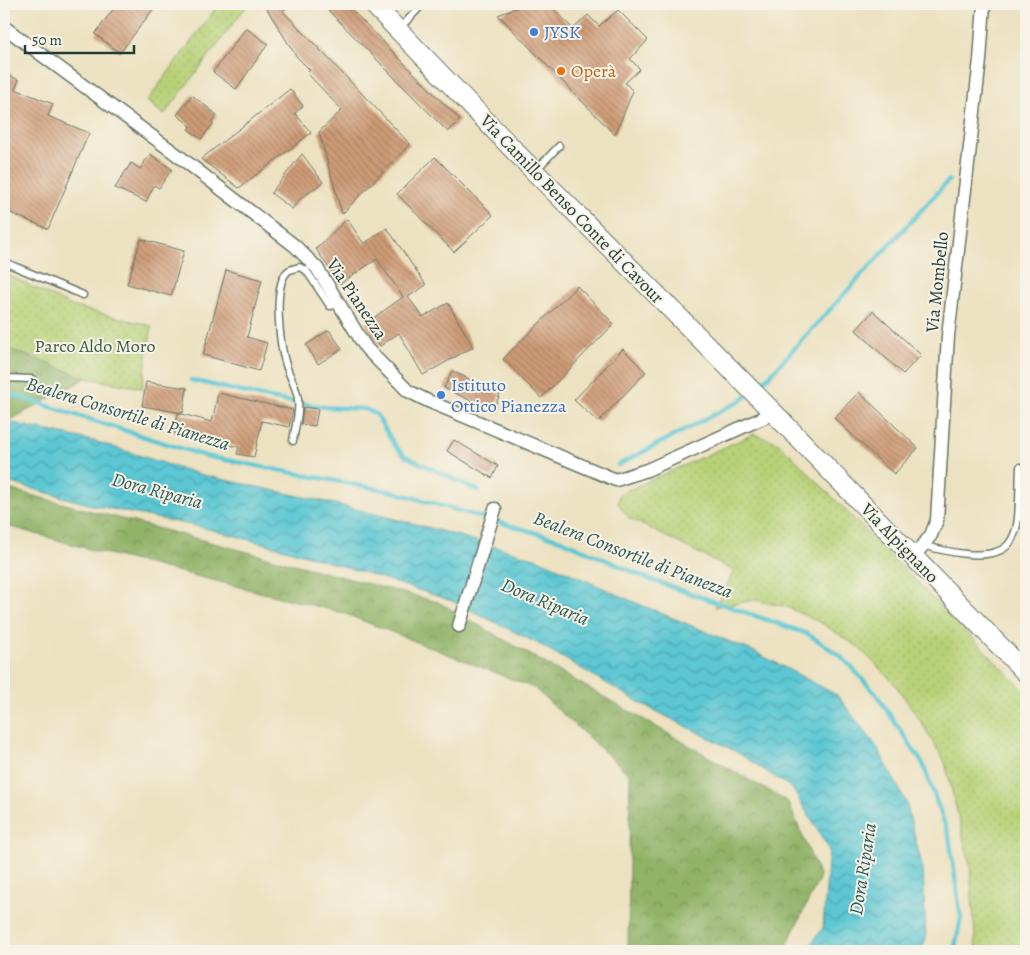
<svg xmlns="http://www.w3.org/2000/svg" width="1030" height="955" viewBox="0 0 1030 955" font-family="Alegreya,serif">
  <defs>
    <pattern id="grass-dots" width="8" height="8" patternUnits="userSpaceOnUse" patternTransform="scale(1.25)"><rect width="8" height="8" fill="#b7d177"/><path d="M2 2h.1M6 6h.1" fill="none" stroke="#9db468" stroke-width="1.8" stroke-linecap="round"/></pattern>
    <pattern id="forest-crowns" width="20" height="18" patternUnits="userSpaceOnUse" patternTransform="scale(1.25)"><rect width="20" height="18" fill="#91b368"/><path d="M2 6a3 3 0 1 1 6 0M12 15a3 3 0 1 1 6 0" fill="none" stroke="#769356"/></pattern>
    <pattern id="water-waves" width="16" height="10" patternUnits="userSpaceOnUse" patternTransform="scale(1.25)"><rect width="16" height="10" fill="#5bc7d3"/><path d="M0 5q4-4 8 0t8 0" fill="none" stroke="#4ba3ac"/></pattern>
    <pattern id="building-back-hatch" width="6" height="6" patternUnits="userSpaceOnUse" patternTransform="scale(1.25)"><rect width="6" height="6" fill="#cf9b77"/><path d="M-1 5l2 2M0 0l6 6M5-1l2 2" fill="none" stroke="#a78062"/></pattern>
  </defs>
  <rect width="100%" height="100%" fill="#f7f3e8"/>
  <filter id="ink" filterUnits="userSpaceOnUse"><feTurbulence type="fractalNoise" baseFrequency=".02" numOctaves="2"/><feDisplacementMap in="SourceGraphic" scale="10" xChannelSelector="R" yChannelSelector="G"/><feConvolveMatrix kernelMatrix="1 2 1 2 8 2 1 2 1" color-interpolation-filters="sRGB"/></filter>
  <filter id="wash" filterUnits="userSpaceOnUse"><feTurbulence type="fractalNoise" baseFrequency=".0096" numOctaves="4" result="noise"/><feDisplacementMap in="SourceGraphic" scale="20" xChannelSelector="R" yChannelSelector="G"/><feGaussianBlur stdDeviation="1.12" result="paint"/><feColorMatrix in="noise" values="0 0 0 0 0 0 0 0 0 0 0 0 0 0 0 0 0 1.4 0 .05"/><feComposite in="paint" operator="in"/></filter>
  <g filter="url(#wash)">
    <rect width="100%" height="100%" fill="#ece1c0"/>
    <!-- grass -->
    <path fill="url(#grass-dots)" stroke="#6b8756" d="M 219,4 L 248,4 L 164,115 L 147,101 Z
      M 4,273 L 72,306 L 152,326 L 142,388 L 86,378 L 4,347 Z
      M 754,434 L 779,443 L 1026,692 L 1026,951 L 976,951 L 970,866 L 945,762 L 920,720 L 894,683 L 858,647 L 823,624 L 787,607 L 755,600 L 715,607 L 734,571 L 629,518 L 618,503 L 619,495 L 626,491 Z"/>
    <!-- forest -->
    <path fill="url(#forest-crowns)" stroke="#58784e" d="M 4,347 L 86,378 L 7,422 L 4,421 Z
      M 4,488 L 438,602 L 788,802 L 820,877 L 784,951 L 628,951 L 630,775 L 534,688 L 343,613 L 96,551 L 4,525 Z"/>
    <!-- water -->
    <path fill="url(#water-waves)" stroke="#3d8284" d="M 4,421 L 94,441 L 198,474 L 327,502 L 431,528 L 538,559 L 639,604 L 755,652 L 837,695 L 877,747 L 906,802 L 923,869 L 926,939 L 921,951 L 806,951 L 823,928 L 829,849 L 792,788 L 735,751 L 642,704 L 539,644 L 452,601 L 366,573 L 285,549 L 200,527 L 92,505 L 4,481 Z"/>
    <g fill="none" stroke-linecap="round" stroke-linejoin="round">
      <!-- stream -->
      <path stroke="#5bc7d3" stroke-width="4.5" d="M 191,380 L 273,399 L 325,407 L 365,409 L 376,414 L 395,446 L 405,456 L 479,491
        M 760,384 L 770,375 L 949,180
        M 4,392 L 205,456 L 394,492 L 561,540 L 649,579 L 808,634 L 842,657 L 876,694 L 923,764 L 949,836 L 961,918 L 954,951
        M 618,465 L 740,401 L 747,396"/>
    </g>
    <g id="blocks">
      <!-- building -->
      <path fill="url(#building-back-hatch)" d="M 117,4 L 157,4 L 120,53 L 95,34 Z
        M 264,4 L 290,4 L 283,11 L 410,144 L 342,214 L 319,132 L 342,110 L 307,73 L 310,70 L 296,56 Z
        M 322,4 L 346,4 L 460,120 L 448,132 Z
        M 526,4 L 549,4 L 573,29 L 588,15 L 599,26 L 618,10 L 648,40 L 630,59 L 640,69 L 625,83 L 633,91 L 615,135 L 498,15 Z
        M 246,28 L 268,44 L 236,89 L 213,72 Z
        M 4,73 L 19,80 L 15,89 L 53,104 L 48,116 L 89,133 L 48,229 L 4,210 Z
        M 290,89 L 303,106 L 295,113 L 311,133 L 239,188 L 201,159 Z
        M 192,95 L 217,115 L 212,122 L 213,124 L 201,139 L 188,129 L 191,126 L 177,115 Z
        M 150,154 L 172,169 L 159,188 L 154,185 L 146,202 L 115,188 L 131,163 L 140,169 Z
        M 302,154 L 323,182 L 300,199 L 292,209 L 271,193 Z
        M 435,157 L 493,215 L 454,252 L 397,194 Z
        M 347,219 L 364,244 L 387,228 L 426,285 L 408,297 L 423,317 L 448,303 L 473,347 L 423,375 L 399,333 L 380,346 L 365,324 L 403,297 L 377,259 L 340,284 L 316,249 Z
        M 141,239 L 184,251 L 171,296 L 127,284 Z
        M 226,270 L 262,280 L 247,337 L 267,343 L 259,371 L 203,355 Z
        M 577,286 L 614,324 L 541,398 L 503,359 Z
        M 873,311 L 921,355 L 903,374 L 856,330 Z
        M 329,330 L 342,349 L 318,364 L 306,345 Z
        M 623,349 L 646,372 L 598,422 L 574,400 Z
        M 452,371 L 500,394 L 493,411 L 444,388 Z
        M 146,382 L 187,388 L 183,413 L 142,406 Z
        M 859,392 L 918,448 L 894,474 L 834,418 Z
        M 218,393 L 293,410 L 289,427 L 262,421 L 254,457 L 237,454 L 239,447 L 173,432 L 178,413 L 212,422 Z
        M 303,407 L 318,409 L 315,426 L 301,424 Z
        M 454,440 L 498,466 L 492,478 L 447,451 Z"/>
    </g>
  </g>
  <g filter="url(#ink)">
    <use href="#blocks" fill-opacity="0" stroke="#677665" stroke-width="1"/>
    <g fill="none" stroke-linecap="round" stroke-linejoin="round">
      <!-- lane casing -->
      <g stroke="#677665" stroke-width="9">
        <path id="lane" d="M 411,4 L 422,5
          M 383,12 L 400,4
          M 399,29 L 422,5 L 426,4
          M 536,170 L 559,146
          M 4,262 L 83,295
          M 4,378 L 32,379
          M 293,441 C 295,426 301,409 297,394 C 295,385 289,375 286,365 C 280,347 272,285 288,271 C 291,269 296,268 299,267 L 306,270 L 330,306 L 340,304
          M 925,546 C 945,551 981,560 1001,550 C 1010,546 1015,534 1017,525 C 1020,507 1019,485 1020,467"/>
      </g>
      <!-- street casing -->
      <g stroke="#677665" stroke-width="15">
        <path id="street" d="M 4,27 L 176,154 L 295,246 L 317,268 L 366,348 L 408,391 L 428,401 L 616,480 L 647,470 L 774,413
          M 913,558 L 931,535 L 937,520 L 948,336 L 980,60 L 984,4
          M 459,626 L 495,509"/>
      </g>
      <!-- secondary casing -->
      <g stroke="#677665" stroke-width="21">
        <path id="secondary" d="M 373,4 L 535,172 L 774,413 L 1026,673"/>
      </g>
      <!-- lane -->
      <use href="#lane" stroke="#fff" stroke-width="6"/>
      <!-- street -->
      <use href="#street" stroke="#fff" stroke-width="12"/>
      <!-- secondary -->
      <use href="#secondary" stroke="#fff" stroke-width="19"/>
    </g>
  </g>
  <!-- markers -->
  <g fill="#3f7fe0" stroke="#f7f3e8" stroke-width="2">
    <circle cx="534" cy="32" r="5"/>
    <circle cx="441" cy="395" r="5"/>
  </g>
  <circle fill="#e8710a" stroke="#f7f3e8" stroke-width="2" cx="561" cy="71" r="5"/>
  <g text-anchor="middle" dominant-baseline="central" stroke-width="4" stroke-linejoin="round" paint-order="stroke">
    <!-- shop labels -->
    <g font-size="18" fill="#366cbe" stroke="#f7f3e8" text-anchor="start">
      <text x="544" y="32">JYSK</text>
      <text x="451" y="385">Istituto<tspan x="451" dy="21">Ottico Pianezza</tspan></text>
    </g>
    <!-- food labels -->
    <g font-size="18" fill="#c56008" stroke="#f7f3e8" text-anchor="start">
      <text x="571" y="71">Operà</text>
    </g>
    <!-- street labels -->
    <g font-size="18" fill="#1f3d34" stroke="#f7f3e8">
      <text transform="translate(572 209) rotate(46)">Via Camillo Benso Conte di Cavour</text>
      <text transform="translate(937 282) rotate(-84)">Via Mombello</text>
      <text transform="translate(357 299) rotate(56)">Via Pianezza</text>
      <text transform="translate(900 543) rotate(46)">Via Alpignano</text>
    </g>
    <!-- park labels -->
    <g font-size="18" fill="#3d5b41" stroke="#f7f3e8">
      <text x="95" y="346">Parco Aldo Moro</text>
    </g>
    <!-- water labels -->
    <g font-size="19" font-style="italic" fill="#2b5954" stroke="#f7f3e8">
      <text transform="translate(128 414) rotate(17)">Bealera Consortile di Pianezza</text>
      <text transform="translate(157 491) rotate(15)">Dora Riparia</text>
      <text transform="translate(633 555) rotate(21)">Bealera Consortile di Pianezza</text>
      <text transform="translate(545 602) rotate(23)">Dora Riparia</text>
      <text transform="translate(863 869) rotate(-81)">Dora Riparia</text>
    </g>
  </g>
  <!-- margin -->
  <rect width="1030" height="955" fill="none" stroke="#f7f3e8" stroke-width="20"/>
  <!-- scale -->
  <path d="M25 45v8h109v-8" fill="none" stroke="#1f3d34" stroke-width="2.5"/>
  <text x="32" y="45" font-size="15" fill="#1f3d34" stroke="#f7f3e8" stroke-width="4" paint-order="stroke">50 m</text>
</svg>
